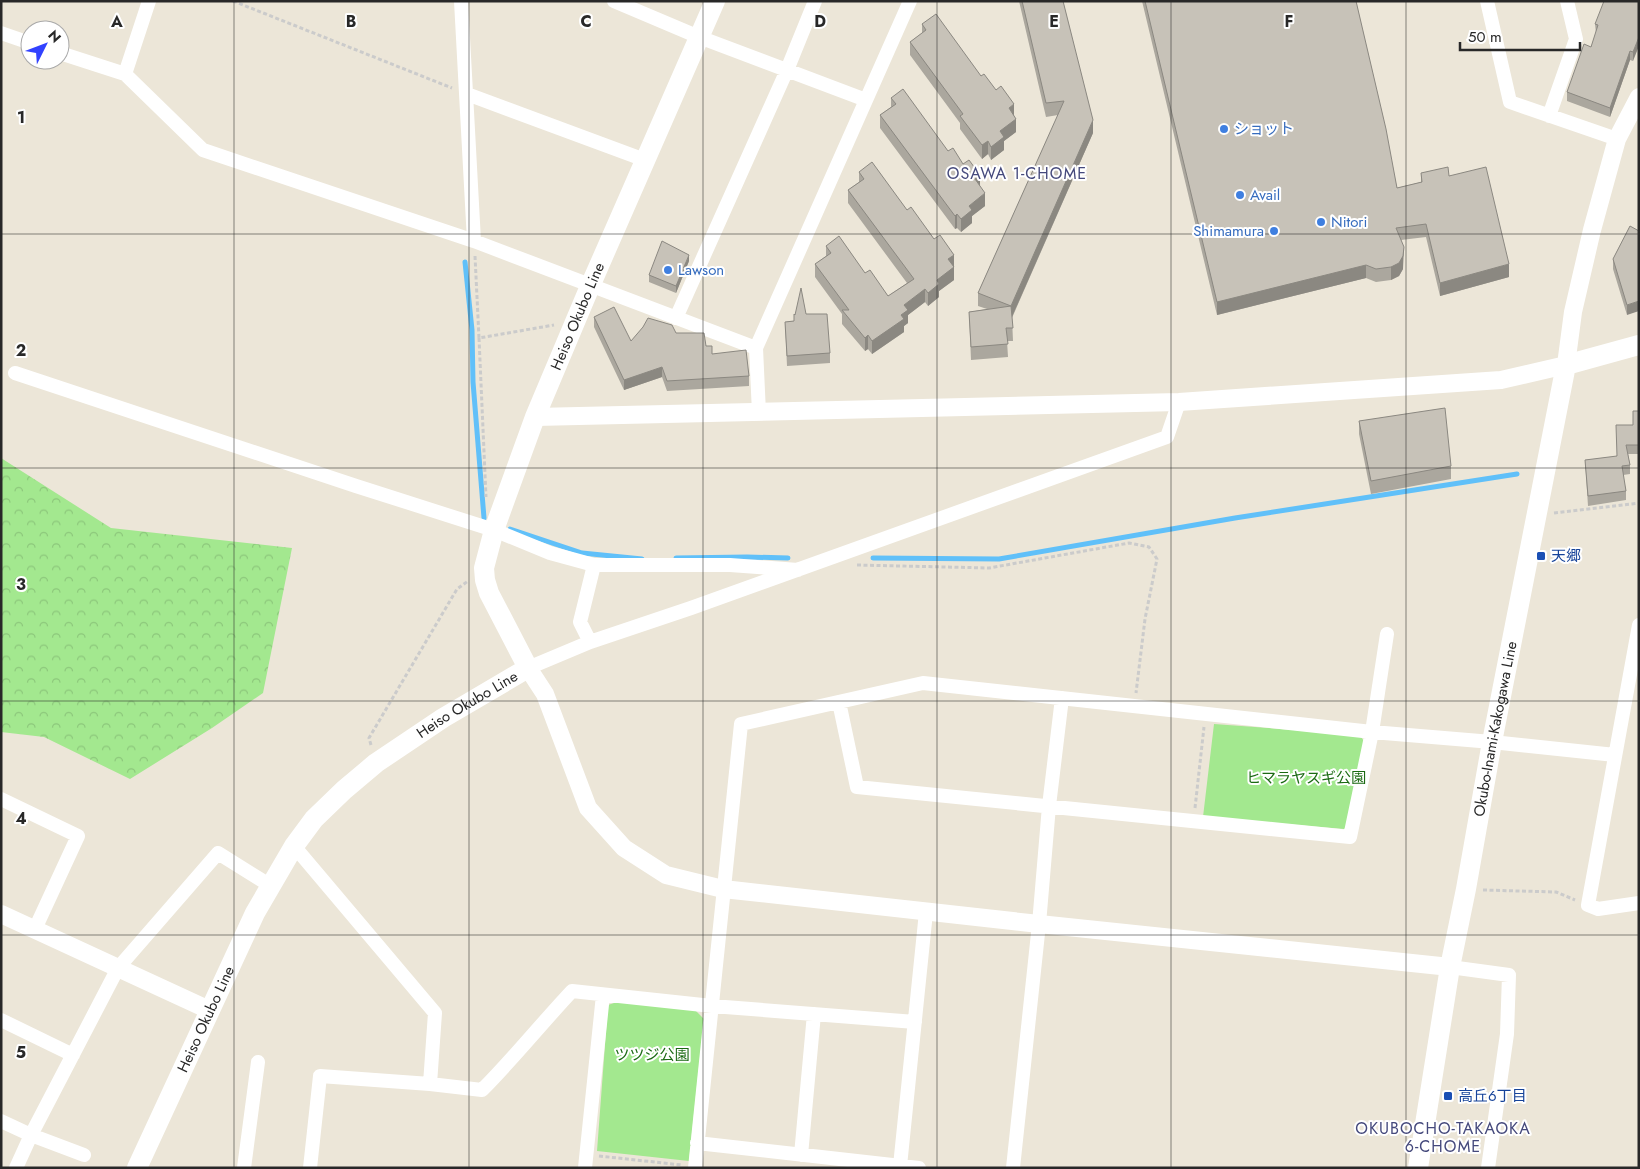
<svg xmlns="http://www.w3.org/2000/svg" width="1640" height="1169" viewBox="0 0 1640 1169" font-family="Jost,'Noto Sans JP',sans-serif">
  <defs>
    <pattern id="forest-crowns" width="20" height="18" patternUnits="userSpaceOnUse" patternTransform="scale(1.25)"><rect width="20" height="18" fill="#a3e88f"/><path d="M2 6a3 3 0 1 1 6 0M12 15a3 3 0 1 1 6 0" fill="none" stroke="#8cc77b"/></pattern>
  </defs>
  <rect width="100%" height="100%" fill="#ece6d8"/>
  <!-- grass -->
  <path fill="#a3e88f" d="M 1214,724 L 1360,735 L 1365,743 L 1349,824 L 1344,829 L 1203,817 Z
    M 617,1002 L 695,1010 L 704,1019 L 689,1161 L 597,1151 L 608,1005 Z"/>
  <!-- forest -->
  <path fill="url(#forest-crowns)" d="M 1,458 L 111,528 L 292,548 L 263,693 L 212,728 L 130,779 L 44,737 L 1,732 Z"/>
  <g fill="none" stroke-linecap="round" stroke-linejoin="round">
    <!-- stream -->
    <path stroke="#60c0f9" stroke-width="5" d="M 465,262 L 472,330 L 473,382 L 484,518
      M 510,529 L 582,553 L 642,559
      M 676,558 L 747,557 L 788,558
      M 873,558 L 999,559 L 1235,518 L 1517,474"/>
    <!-- path -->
    <path stroke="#cbcbcb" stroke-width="3" stroke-dasharray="4 2.5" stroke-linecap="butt" d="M 233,1 L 452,88
      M 475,256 L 479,338 L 554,325
      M 479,338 L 486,497
      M 1554,513 L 1639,503
      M 857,565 L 989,568 L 1129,543 L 1149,547 L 1157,559 L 1145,619 L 1136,693
      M 371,745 L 369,738 L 457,589 L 468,581
      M 1195,808 L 1204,727
      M 1483,890 L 1556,892 L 1575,900
      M 599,1156 L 682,1165"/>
    <!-- minor -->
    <path stroke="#fff" stroke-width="14" d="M 149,1 L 125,74 L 203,150 L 474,241 L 756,348
      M 461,1 L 474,241
      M 614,1 L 699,37 L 866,100
      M 1487,1 L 1510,102 L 1617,139
      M 1,33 L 30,43
      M 60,53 L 125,74
      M 467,94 L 645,160
      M 1549,116 L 1576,39 L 1567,1
      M 676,318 L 787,70 L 815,1
      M 15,373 L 356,486 L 494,530 L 550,553 L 594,565 L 730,565 L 798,570
      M 759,413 L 756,348 L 910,1
      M 1639,625 L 1588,905 L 1598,909 L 1639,903
      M 590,642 L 580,622 L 594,565
      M 528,668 L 590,642 L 691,608 L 1167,437 L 1179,402
      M 839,702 L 857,787 L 1350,837 L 1372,732 L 1387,634
      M 1,799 L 78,836 L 35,929
      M 294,846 L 435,1013 L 430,1084
      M 1450,967 L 1509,975 L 1507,1034 L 1488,1168
      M 1,1020 L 73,1055
      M 1,1121 L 31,1135 L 84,1155
      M 697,1143 L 919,1168
      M 801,1155 L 814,1014
      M 900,1166 L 926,912
      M 16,1168 L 31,1135 L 118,968 L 218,853 L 271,886
      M 244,1168 L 258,1062
      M 310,1168 L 320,1076 L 430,1084 L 482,1090 C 513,1059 541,1024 572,991 L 712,1006 L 915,1022
      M 585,1168 L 603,995
      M 695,1168 L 741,724 L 923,683 L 1372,732 L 1492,742 L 1615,755
      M 1013,1168 L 1039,924 L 1049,806 L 1062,698"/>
    <!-- tertiary -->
    <path stroke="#fff" stroke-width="18" d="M 535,417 L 1179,402 L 1501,380 L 1566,365 L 1573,312 L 1592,230 L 1617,139 L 1639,97
      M 528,668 L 545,694 L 588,808 L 624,848 L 666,875 L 723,889 L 1039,924 L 1450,967
      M 1,914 L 209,1010"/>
    <!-- secondary -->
    <g stroke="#fff" stroke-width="20">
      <path id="s1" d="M 137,1168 L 255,913 L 294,846 L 314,819 L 344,790 L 376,763 L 443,718 L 528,668 L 489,593 L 485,580 L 484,568 L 494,530 L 535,417 L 591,284 L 715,1"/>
      <path id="s2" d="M 1418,1168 L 1450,967 L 1466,889 L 1492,742 L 1566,365 L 1639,345"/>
    </g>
  </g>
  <!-- wall -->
  <path fill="#aba79e" d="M 1019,1 L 1063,1 L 1093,133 L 1012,318 L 1013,341 L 1007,341 L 1008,357 L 971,360 L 969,312 L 987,309 L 978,306 L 978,293 L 1058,115 L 1046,117 Z
    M 1142,1 L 1356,1 L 1397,188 L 1421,182 L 1421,173 L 1449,176 L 1509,277 L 1440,296 L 1426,237 L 1401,240 L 1403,269 L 1399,276 L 1391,280 L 1376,282 L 1366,278 L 1217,315 Z
    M 1639,1 L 1633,61 L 1630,60 L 1610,117 L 1567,101 L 1567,92 L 1591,47 L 1596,33 L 1595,24 Z
    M 922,24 L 981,76 L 1014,115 L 1016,132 L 1004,141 L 1004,150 L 991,160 L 988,154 L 982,159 L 960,129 L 960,123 L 910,55 L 910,42 L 922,33 Z
    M 891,98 L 948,151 L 980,187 L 985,206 L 972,216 L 972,223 L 961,232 L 957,228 L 955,229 L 880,128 L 880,115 L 891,107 Z
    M 859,172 L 907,210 L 934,239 L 954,255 L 954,280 L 939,291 L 939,297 L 928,306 L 925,302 L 908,315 L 908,323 L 904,326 L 904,332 L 872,354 L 868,349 L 865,351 L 842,324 L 842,314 L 815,277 L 815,264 L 826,256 L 826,246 L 865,273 L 888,296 L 907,283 L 848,203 L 848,190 L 859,182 Z
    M 1630,226 L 1627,315 L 1613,269 L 1613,259 Z
    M 689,261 L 676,293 L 649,282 L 649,275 Z
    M 806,314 L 830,353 L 830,363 L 787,366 L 785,322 L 794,321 Z
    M 594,317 L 631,341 L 676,333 L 749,376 L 749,386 L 667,391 L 662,377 L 624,390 L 594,327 Z
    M 1639,411 L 1639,454 L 1628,454 L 1630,465 L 1630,474 L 1623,475 L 1626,491 L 1626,500 L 1588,506 L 1585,460 L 1616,457 L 1633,425 Z
    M 1359,421 L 1451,466 L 1451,479 L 1371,494 L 1359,434 Z"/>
  <!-- shaded-wall -->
  <path fill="#8b8881" d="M 1639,37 L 1639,46 L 1633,61 L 1633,52 Z
    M 1630,51 L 1630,60 L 1610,117 L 1610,108 Z
    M 1014,104 L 1014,117 L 1009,108 Z
    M 1016,119 L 1016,132 L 1004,141 L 1004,150 L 991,160 L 991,147 L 1000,131 Z
    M 1093,120 L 1093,133 L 1011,319 L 1011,306 Z
    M 988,141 L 988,154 L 982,159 L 982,145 Z
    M 980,175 L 980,188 L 975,179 Z
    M 985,193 L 985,206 L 972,216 L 972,223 L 961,232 L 961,219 L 969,206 Z
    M 957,214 L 957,228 L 955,229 L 955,216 Z
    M 1404,247 L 1403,269 L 1399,276 L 1391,280 L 1391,267 Z
    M 689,255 L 689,261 L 676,293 L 676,286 Z
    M 954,255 L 954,280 L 939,291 L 939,297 L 928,306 L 928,293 L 937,280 L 948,259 Z
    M 1509,264 L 1509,277 L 1440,296 L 1440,283 Z
    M 1366,265 L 1366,278 L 1217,315 L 1217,302 Z
    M 925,289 L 925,302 L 908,315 L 908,323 L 904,326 L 904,332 L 872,354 L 872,341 L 901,315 L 904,305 Z
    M 1639,301 L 1639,311 L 1627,315 L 1627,305 Z
    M 868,335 L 868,349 L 865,351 L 865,338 Z
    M 662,367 L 662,377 L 624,390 L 624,380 Z"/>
  <!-- building -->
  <path fill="#c7c2b8" stroke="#8b8881" d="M 1022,1 L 1063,1 L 1093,120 L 1011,306 L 978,293 L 1064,101 L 1046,103 Z
    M 1145,1 L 1356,1 L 1386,129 L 1397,188 L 1422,182 L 1421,173 L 1448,167 L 1449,176 L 1486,167 L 1509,264 L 1440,283 L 1426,224 L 1396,228 L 1404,247 L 1403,256 L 1399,263 L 1391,267 L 1376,269 L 1366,265 L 1217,302 Z
    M 1604,1 L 1639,1 L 1639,37 L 1633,52 L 1630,51 L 1610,108 L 1567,92 L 1584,44 L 1591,47 L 1598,25 L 1595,24 Z
    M 936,14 L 981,76 L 984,74 L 996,90 L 1001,86 L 1014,104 L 1009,108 L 1016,119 L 1000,131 L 1004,137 L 991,147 L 988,141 L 982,145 L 960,116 L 963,114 L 910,42 L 926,30 L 922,24 Z
    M 903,89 L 948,151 L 953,148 L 963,164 L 969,160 L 980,175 L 975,179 L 985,193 L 969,206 L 972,210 L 961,219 L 957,214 L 955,216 L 880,115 L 896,104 L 891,98 Z
    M 872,162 L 907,210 L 911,207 L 934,239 L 940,235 L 954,255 L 948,259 L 954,267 L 937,280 L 939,284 L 928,293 L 925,289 L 904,305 L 908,310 L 901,315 L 904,319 L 872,341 L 868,335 L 865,338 L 842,310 L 849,310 L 815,264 L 831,253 L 826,246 L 839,236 L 865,273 L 870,270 L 888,296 L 914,279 L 848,190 L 864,179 L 859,172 Z
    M 1630,226 L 1639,231 L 1639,301 L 1627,305 L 1613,259 Z
    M 662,241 L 689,255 L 676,286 L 649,275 Z
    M 801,288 L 806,314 L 827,314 L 830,353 L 787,356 L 785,322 L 794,321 L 794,314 L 795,315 Z
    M 1011,306 L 1013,328 L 1006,328 L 1008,344 L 971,347 L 969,312 Z
    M 614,307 L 631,341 L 643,327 L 648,318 L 672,325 L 676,333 L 704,333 L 706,346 L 712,346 L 712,354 L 746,350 L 749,376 L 667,381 L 662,367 L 624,380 L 594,317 Z
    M 1445,408 L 1451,466 L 1371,481 L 1359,421 Z
    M 1633,411 L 1639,411 L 1639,445 L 1626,445 L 1630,465 L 1622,466 L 1626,491 L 1588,496 L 1585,460 L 1617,456 L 1616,425 L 1633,425 Z"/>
  <!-- grid -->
  <path fill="none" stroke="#282828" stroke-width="1" stroke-opacity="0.55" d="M 234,1 L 234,1168M 469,1 L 469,1168M 703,1 L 703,1168M 937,1 L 937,1168M 1171,1 L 1171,1168M 1406,1 L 1406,1168M 1,234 L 1639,234M 1,468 L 1639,468M 1,701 L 1639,701M 1,935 L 1639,935"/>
  <!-- markers -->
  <g fill="#3f7fe0" stroke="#fff" stroke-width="2">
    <circle cx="1224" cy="129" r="5"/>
    <circle cx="1240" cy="195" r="5"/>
    <circle cx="1321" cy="222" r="5"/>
    <circle cx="1274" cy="231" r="5"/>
    <circle cx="668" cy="270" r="5"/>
  </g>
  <g fill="#1a4fb4" stroke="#fff" stroke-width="2">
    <rect x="1536" y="551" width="10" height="10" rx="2.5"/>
    <rect x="1443" y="1091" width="10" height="10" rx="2.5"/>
  </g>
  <g text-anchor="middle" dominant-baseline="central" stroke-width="4" stroke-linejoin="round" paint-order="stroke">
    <!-- shop labels -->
    <g font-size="15" fill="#366cbe" stroke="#fff" text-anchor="start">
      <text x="1234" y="129">ショット</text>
      <text x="1250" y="195">Avail</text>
      <text x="1331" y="222">Nitori</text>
      <text x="1264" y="231" text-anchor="end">Shimamura</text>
      <text x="678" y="270">Lawson</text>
    </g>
    <!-- street labels -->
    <g font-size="15" fill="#282828" stroke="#fff">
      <text stroke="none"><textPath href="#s1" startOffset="1034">Heiso Okubo Line</textPath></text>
      <text stroke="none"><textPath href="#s1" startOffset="584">Heiso Okubo Line</textPath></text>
      <text stroke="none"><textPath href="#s2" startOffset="446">Okubo-Inami-Kakogawa Line</textPath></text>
      <text stroke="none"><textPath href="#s1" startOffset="164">Heiso Okubo Line</textPath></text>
    </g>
    <!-- transit labels -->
    <g font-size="15" fill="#164399" stroke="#fff" text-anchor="start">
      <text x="1551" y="556">天郷</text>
      <text x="1458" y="1096">高丘6丁目</text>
    </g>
    <!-- park labels -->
    <g font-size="15" fill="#1b6a13" stroke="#fff">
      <text x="1306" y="778">ヒマラヤスギ公園</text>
      <text x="652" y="1055">ツツジ公園</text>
    </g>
    <!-- neighbourhood labels -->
    <g font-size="16" letter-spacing="1" fill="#45497c" stroke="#fff">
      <text x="1017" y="173">OSAWA 1-CHOME</text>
      <text x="1443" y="1128">OKUBOCHO-TAKAOKA<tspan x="1443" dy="18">6-CHOME</tspan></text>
    </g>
  </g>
  <g font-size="16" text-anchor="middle" font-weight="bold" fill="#282828" stroke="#fff" stroke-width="4" stroke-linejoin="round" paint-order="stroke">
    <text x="117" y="27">A</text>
    <text x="351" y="27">B</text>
    <text x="586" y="27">C</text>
    <text x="820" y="27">D</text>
    <text x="1054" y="27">E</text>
    <text x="1289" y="27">F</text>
    <text x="21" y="123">1</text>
    <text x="21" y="356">2</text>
    <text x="21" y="590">3</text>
    <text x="21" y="824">4</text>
    <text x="21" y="1058">5</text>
  </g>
  <!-- border -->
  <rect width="1640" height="1169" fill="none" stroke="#282828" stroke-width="5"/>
  <!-- north arrow -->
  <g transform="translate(45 45) rotate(48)"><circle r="24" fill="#ffffff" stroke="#a9a9a9"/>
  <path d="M0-4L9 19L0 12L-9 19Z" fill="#3242ff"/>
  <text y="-8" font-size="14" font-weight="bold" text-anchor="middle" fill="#282828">N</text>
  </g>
  <!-- scale -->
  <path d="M1460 42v8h120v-8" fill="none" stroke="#282828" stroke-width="2.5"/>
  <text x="1468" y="42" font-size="15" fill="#282828" stroke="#ffffff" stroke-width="4" paint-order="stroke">50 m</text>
</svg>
